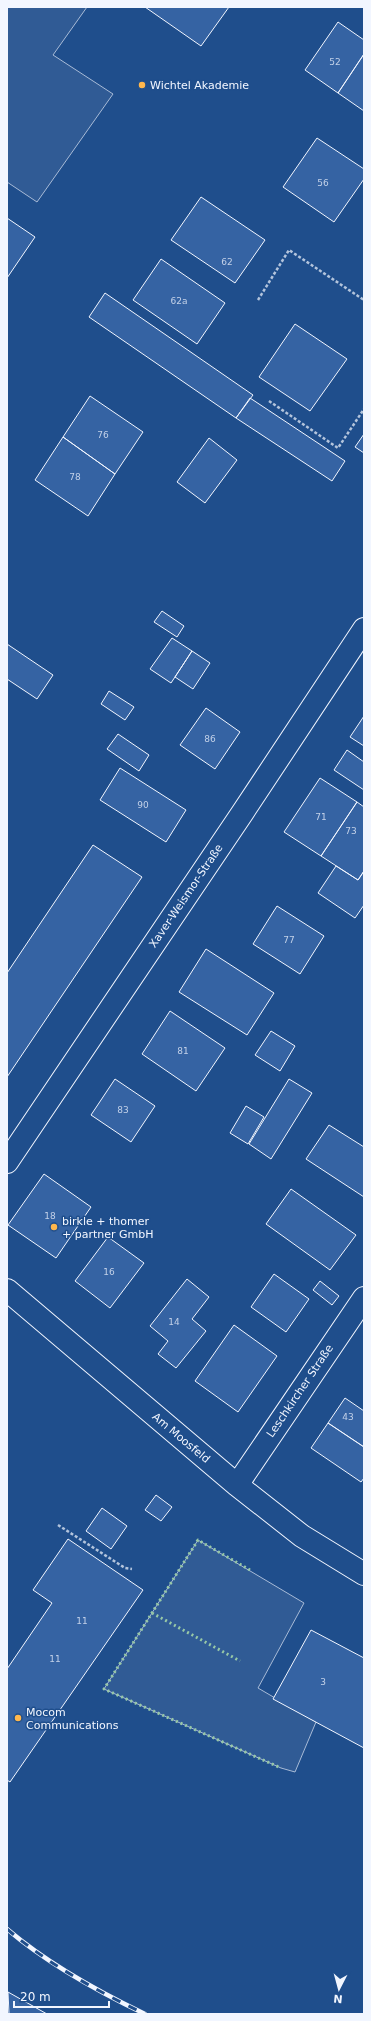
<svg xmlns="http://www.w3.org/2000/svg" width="371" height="2021" viewBox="0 0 371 2021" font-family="'DejaVu Sans',sans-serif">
  <rect width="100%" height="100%" fill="#1f4e8c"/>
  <!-- built -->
  <path fill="#305b95" stroke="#a8bbd7" d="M 7,7 L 87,7 L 53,55 L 113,94 L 37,202 L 7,182 Z
    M 198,1540 L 304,1603 L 258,1688 L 316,1722 L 295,1772 L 281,1768 L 104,1689 Z"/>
  <!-- building -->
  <path fill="#3563a3" stroke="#f2f6ff" d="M 145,7 L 229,7 L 201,46 Z
    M 338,22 L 364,40 L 364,54 L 338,93 L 305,70 Z
    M 364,54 L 364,111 L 338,93 Z
    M 317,138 L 364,169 L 364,179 L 334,222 L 283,187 Z
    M 201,197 L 265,240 L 235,283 L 171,240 Z
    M 7,218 L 35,237 L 7,278 Z
    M 161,259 L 225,303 L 197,344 L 133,300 Z
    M 105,293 L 253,395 L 236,418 L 89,317 Z
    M 295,324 L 347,359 L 310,411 L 259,377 Z
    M 90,396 L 143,432 L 115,474 L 63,437 Z
    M 250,398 L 345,461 L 332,481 L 236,418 Z
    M 364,434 L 364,453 L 355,447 Z
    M 63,437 L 115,474 L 88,516 L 35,480 Z
    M 209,438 L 237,460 L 205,503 L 177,482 Z
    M 162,611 L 184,626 L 177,637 L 154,622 Z
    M 172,638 L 192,651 L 171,683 L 150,669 Z
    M 7,644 L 53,675 L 37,699 L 7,679 Z
    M 192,651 L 210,663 L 193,689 L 175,677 Z
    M 109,691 L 134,707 L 125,720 L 101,704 Z
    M 206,708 L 240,732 L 215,769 L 180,745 Z
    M 364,716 L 364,746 L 350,737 Z
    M 118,734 L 149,755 L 139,771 L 107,749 Z
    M 347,750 L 364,762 L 364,790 L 334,770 Z
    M 120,768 L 186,810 L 166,842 L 100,800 Z
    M 320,778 L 357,802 L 321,856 L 284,832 Z
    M 357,802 L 364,807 L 364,871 L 358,880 L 321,856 Z
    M 93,845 L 142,877 L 7,1077 L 7,973 Z
    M 336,866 L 358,880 L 364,871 L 364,905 L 355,918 L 318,893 Z
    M 277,906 L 324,936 L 300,974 L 253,944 Z
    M 206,949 L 274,993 L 247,1035 L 179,992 Z
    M 170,1011 L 225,1048 L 196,1091 L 142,1054 Z
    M 271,1031 L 295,1046 L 280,1071 L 255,1055 Z
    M 115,1079 L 155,1106 L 131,1142 L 91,1115 Z
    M 289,1079 L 312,1093 L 271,1159 L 249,1144 Z
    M 246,1106 L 264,1117 L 248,1144 L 230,1133 Z
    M 329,1125 L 364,1147 L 364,1197 L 306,1159 Z
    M 44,1174 L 91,1207 L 56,1258 L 8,1225 Z
    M 291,1189 L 356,1235 L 330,1270 L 266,1224 Z
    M 108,1237 L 144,1263 L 110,1308 L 75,1281 Z
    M 274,1274 L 309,1299 L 286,1332 L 251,1307 Z
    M 187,1279 L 209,1297 L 192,1319 L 206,1331 L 176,1368 L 158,1354 L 168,1341 L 150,1326 Z
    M 320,1281 L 339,1296 L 332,1305 L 313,1290 Z
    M 234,1325 L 277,1356 L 238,1412 L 195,1381 Z
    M 345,1398 L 364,1411 L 364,1447 L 328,1423 Z
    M 328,1423 L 364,1447 L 364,1478 L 361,1482 L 311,1448 Z
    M 156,1495 L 172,1507 L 161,1521 L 145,1510 Z
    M 102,1508 L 127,1526 L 111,1549 L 86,1531 Z
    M 68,1539 L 143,1590 L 10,1782 L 7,1780 L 7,1669 L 52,1603 L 33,1590 Z
    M 311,1630 L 364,1658 L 364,1748 L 273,1699 Z
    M 8,1992 L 47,2014 L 9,2014 Z"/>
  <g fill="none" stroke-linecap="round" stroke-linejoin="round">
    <!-- minor casing -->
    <g stroke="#f2f6ff" stroke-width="24">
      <path id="minor" d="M 7,1162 L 243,812 L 364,629
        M 7,1290 L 237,1485 L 302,1536 L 364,1574
        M 237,1485 L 364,1298"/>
    </g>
    <!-- path -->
    <path stroke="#b3c4dc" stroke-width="2.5" stroke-dasharray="3 2" stroke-linecap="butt" d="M 258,300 L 289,250 L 364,300
      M 269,401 L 338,448 L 364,409
      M 58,1525 L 125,1568 L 132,1569"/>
    <!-- minor -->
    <use href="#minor" stroke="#1f4e8c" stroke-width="22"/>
    <!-- rail casing -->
    <g stroke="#f2f6ff" stroke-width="4.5">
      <path id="rail" d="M 7,1929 C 48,1964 97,1991 145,2014"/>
    </g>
    <!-- rail -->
    <use href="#rail" stroke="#1f4e8c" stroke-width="3" stroke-dasharray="9" stroke-linecap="butt"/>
    <!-- hedge -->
    <path stroke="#97c8a6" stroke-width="3" stroke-dasharray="2 3" stroke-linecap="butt" d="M 250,1570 L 198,1540 L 104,1689 L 281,1768
      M 152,1613 L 240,1661"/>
  </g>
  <!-- markers -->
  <g fill="#ffb74d" stroke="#1f4e8c" stroke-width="1.5">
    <circle cx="142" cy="85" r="4"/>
    <circle cx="54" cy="1227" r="4"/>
    <circle cx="18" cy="1718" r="4"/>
  </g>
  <g text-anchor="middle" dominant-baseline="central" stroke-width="3" stroke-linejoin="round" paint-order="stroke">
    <!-- number labels -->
    <g font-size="9" fill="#c3d1e8">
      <text x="335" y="62">52</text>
      <text x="323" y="183">56</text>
      <text x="227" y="262">62</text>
      <text x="179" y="301">62a</text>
      <text x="103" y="435">76</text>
      <text x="75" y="477">78</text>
      <text x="210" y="739">86</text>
      <text x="143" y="805">90</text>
      <text x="321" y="817">71</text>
      <text x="351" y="831">73</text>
      <text x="289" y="940">77</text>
      <text x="183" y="1051">81</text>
      <text x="123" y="1110">83</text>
      <text x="50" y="1216">18</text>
      <text x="109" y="1272">16</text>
      <text x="174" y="1322">14</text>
      <text x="348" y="1417">43</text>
      <text x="82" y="1621">11</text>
      <text x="55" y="1659">11</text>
      <text x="323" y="1682">3</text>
    </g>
    <!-- poi labels -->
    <g font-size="11" fill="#f2f6ff" stroke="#1f4e8c" text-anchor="start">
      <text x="150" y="85">Wichtel Akademie</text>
      <text x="62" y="1221">birkle + thomer<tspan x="62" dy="13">+ partner GmbH</tspan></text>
      <text x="26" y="1712">Mocom<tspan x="26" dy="13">Communications</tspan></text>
    </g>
    <!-- street labels -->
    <g font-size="11" fill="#f2f6ff" stroke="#1f4e8c">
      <text transform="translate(186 896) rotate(-56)">Xaver-Weismor-Straße</text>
      <text transform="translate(300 1391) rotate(-56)">Leschkircher Straße</text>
      <text transform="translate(181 1438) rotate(40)">Am Moosfeld</text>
    </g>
  </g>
  <!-- border -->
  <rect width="371" height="2021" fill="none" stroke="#f2f6ff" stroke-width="16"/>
  <!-- north arrow -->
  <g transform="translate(339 1989) rotate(186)" stroke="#1f4e8c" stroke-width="3" paint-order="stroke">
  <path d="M0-3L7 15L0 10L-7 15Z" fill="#f2f6ff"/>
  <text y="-6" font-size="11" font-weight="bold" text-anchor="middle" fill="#f2f6ff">N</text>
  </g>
  <!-- scale -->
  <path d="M14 2001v6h95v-6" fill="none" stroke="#f2f6ff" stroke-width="2"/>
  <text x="20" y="2001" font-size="12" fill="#f2f6ff" stroke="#1f4e8c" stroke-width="3" paint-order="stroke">20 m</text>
</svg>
